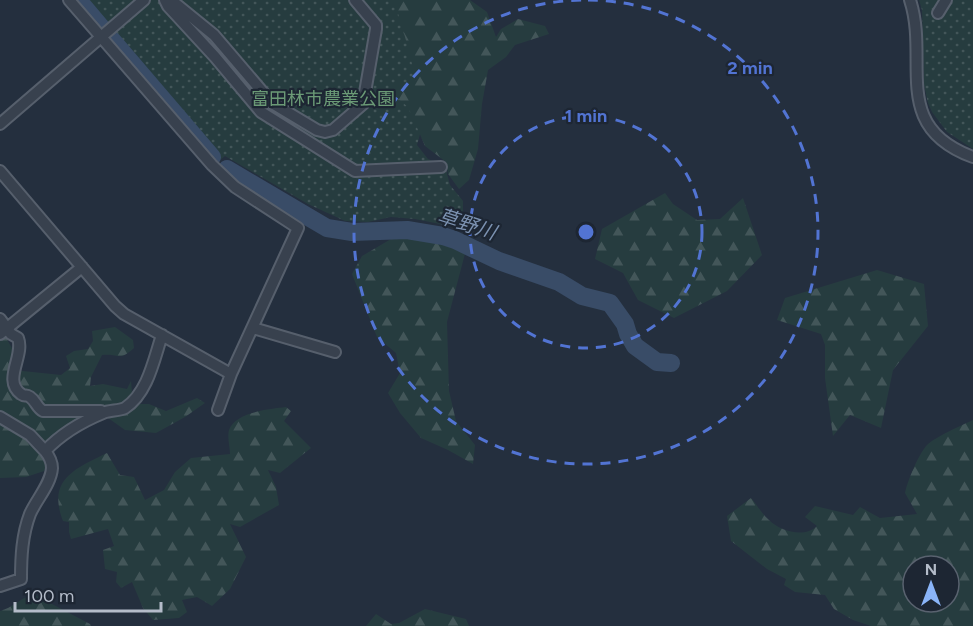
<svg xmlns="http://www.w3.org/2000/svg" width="973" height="626" viewBox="0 0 973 626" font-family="Figtree,'Noto Sans JP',sans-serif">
  <defs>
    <pattern id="green-dots" width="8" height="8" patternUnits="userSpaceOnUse" patternTransform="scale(1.5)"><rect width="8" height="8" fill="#263c3f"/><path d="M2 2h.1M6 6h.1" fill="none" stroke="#435659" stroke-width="1.8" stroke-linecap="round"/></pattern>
    <pattern id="forest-firs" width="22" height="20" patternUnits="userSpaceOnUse" patternTransform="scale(1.5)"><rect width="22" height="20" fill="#263c3f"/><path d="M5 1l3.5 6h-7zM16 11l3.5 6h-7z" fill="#435659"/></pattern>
  </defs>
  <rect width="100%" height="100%" fill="#242f3e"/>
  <!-- green -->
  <path fill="url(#green-dots)" d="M 83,0 L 399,0 L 410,37 L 422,127 L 417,145 L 428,159 L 445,166 L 450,185 L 463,201 L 463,226 L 450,226 L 415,219 L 391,217 L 368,222 L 345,221 L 308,204 L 225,156 L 220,160 L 178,113 Z
    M 919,0 L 973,0 L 973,149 L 947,132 L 932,112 L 928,103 L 924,85 L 922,10 Z"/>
  <!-- forest -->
  <path fill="url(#forest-firs)" fill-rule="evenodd" d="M 394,0 L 470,0 L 487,12 L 496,37 L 501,29 L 518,19 L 545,26 L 549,34 L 515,45 L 506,57 L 488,70 L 482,104 L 478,149 L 469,180 L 459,189 L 448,174 L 446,162 L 425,146 L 408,107 L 397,98 L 395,84 L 416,81 L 408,47 Z
    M 665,193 L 673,204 L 697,220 L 720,219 L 743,198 L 762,255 L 727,291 L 674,318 L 638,300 L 623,273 L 595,259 L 602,229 Z
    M 403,232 L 431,233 L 467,246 L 447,322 L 449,391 L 456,421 L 475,445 L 473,464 L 448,450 L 421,438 L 400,413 L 388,393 L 400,373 L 396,353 L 377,337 L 352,274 L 362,256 Z
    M 877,270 L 924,284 L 928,326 L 893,370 L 881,428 L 850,415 L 833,436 L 825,378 L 825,345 L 821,334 L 777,320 L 785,298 Z
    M 0,327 L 13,350 L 13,370 L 61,375 L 70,368 L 66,356 L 74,351 L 88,349 L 93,341 L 92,331 L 115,327 L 133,340 L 134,348 C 118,362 121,353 102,355 L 91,377 L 90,386 L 103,384 L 127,389 L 131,381 L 133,404 L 149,404 L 166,411 L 197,398 L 205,403 L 185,417 L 156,433 L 125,430 L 97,410 L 45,442 L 43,452 L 48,463 L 44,471 L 26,477 L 0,478 Z
    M 286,407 L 291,411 L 284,421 L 311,448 L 280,473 L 268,470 L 276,487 L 279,505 L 240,527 L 230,524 L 246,557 L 230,589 L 212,606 L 197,597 L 182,600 L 187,612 L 179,618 L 153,620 L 143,608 L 132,582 L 121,588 L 116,582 L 117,572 L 105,569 L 103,550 L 114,546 L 108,529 L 71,539 L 69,532 L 69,522 L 63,521 C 47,480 74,469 107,453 L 120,475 L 134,477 L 145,500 L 164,490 L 175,472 L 191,458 L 230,454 C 230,447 227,437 229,430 C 235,412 270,409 286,407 Z
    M 973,420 L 973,626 L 871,626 L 853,620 L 834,609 L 825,595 L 795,592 L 784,585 L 786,579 L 767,569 L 731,541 L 727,516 L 751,498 C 757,505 762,514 769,520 C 781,532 805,538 817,526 L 805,517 L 815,506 L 853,515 L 860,507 L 880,518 L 917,514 L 905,493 C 908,480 918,455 927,445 C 937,436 960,426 973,420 ZM 913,566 L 949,566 L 949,602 L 913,602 Z
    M 33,594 L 90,624 L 91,626 L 0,626 L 0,611 C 12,608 21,598 33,594 Z
    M 425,609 L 466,619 L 469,626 L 366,626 L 376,614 L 391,624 L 399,623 Z"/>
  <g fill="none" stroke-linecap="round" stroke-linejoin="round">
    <!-- river -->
    <path stroke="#394c67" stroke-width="18" d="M 78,0 L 101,27
      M 112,40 L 212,157
      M 227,169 L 327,228 L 352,232 L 407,230 L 443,236 L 455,240 L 499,261 L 559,282 L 582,296 L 610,303 L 625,324 L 628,334 L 635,346 L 657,362 L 671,363"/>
    <!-- minor casing -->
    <g stroke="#565f6c" stroke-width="14">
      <path id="minor" d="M 69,0 L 212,165 L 235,187 L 298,228 L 231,374 L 218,410
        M 165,0 L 168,6 L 215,57 L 261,112 L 355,171 L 441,167
        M 171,0 L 214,35 L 272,103 L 317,130 L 325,132 L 333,130 L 363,104 L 376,29 L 376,25 L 355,0
        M 910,0 C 930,61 889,126 973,157
        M 938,13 L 946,0
        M 0,124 L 144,0
        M 0,171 L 115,306 L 124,314 L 231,374
        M 0,319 L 11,334 L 18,338 C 25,356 2,380 21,394 C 27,398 24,393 30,397 C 36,401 37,408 43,411 L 101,411
        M 253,328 L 335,352
        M 0,334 L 82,267
        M 0,417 L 30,435 L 45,451
        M 0,586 L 21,579 C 21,557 22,535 30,514 C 36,500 51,484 52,468 C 52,461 49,456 45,451 C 61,434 81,422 103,413 C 109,410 119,411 125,408 C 148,393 154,359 162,335"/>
    </g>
    <!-- minor -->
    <use href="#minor" stroke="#38414e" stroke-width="10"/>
  </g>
  <!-- distance rings -->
  <g fill="none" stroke="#5274d3" stroke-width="3" stroke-dasharray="10 8">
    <circle cx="586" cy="232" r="116"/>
    <path d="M588 0A232 232 0 1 1 584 0"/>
  </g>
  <g text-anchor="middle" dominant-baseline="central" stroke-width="4.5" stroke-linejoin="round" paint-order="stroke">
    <!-- park labels -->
    <g font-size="18" fill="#6b9a76" stroke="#1d2633">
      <text x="323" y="99">富田林市農業公園</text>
    </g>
    <!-- water labels -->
    <g font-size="20" font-style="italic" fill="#7c92b1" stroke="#1d2633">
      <text transform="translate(467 224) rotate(18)">草野川</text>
    </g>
  </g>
  <circle cx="586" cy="232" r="9" fill="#5274d3" stroke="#1d2633" stroke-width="3"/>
  <g font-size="18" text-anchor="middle" font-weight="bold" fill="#5274d3" stroke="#1d2633" stroke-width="4.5" stroke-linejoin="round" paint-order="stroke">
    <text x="750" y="74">2 min</text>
    <text x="586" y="122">1 min</text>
  </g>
  <!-- north arrow -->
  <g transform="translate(931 584)"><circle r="28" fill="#1d2633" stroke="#59626f" stroke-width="1.5"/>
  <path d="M0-4.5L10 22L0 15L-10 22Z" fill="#8ab4f8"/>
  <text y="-9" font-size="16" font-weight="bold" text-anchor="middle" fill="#b4bcc9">N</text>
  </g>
  <!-- scale -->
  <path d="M15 602v9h146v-9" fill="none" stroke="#b4bcc9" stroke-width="3"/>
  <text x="24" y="602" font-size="18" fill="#b4bcc9" stroke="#1d2633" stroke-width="4.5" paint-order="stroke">100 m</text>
</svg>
